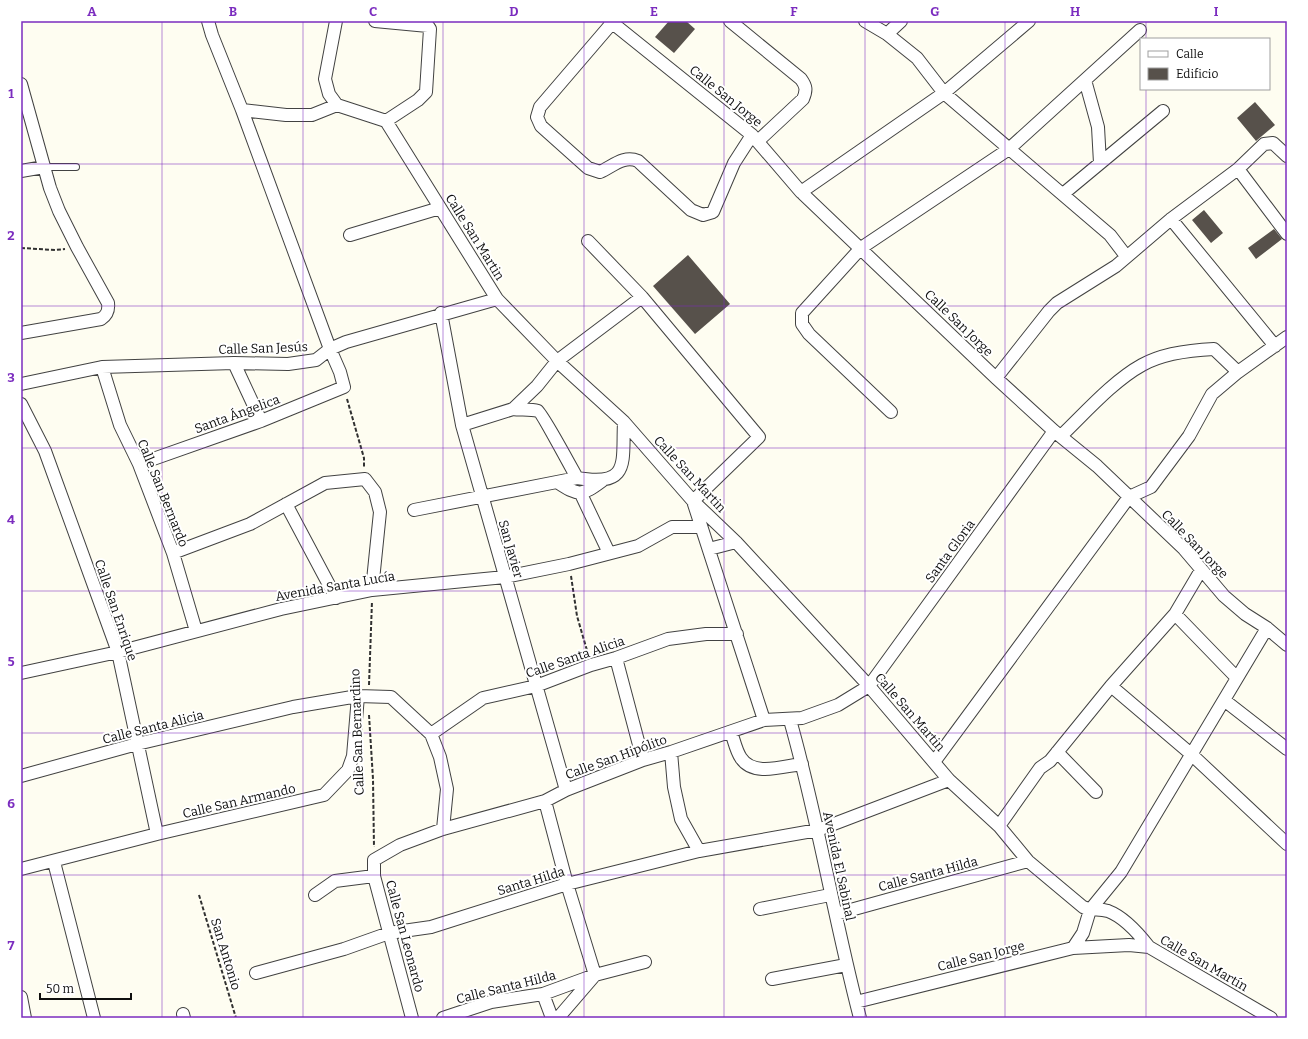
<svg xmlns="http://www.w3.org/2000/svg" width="1308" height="1039" viewBox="0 0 1308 1039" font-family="Bitter,serif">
  <rect width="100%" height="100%" fill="#fefdf1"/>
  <!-- building -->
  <path fill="#57514b" d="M 669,21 L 686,21 L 695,29 L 674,53 L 655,37 Z
    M 1255,102 L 1275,125 L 1256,141 L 1237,118 Z
    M 1204,210 L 1223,233 L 1211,243 L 1192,220 Z
    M 1274,229 L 1282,239 L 1256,259 L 1248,248 Z
    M 688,255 L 730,304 L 695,334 L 653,286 Z"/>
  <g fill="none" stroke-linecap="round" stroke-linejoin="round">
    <!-- service casing -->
    <g stroke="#424242" stroke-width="8">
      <path id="service" d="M 44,167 L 76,167"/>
    </g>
    <!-- minor casing -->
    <g stroke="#424242" stroke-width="14">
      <path id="minor" d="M 336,21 L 325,79 L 329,94 L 337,105
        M 610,21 L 752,135 L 801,192 L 996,378 L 1054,431 L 1097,466 L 1184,549 L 1224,596 L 1245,614 L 1267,628 L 1287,645
        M 730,21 L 801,79 C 806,86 807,90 803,99 L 758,141
        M 865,21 L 887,34 L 917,58 L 944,93 L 1110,235 L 1126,256
        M 612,23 L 540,107 L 537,117 L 541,126 L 588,168 L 600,172 C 613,166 624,155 638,161 L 691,210 L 703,215 L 713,212 L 734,163 L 752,135
        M 887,34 L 901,21
        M 1085,80 L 1098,127 L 1100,163
        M 21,84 L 50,188 L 59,211 L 77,247 L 108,303 C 109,311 107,315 101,319 L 21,333
        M 242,110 L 286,115 L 312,115 L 337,105 L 386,121 L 418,100 L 426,92 L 430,29 L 428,26 L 375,21
        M 386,121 L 497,299 L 557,361 L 624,422 L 693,501 L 736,542 L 869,686 L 949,780 L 999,826 L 1028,861 L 1083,907 C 1092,911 1099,908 1108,911 C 1124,917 1139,934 1149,947 L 1271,1018
        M 1238,169 L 1264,144 L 1273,143 L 1287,156
        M 21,171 L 44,167
        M 801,192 L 944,93 L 1029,21
        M 1063,194 L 1163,111
        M 1171,219 L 1275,346
        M 350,235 L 440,208
        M 588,241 L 642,297 L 759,437 L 693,501 L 764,720
        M 441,313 L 462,425 L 566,790
        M 234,363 L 261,421
        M 102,367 L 120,425 L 139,464 L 173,553 L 196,631
        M 996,378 L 1049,311 L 1057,303 L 1116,266 L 1171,219 L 1238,169 L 1287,234
        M 21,384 L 102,367 L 234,363 L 288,364 L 316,360 L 330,349 L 346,342 L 497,299
        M 21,404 L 45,451 L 118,652 L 157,834
        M 513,409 C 520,410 531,409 538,411 C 542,413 572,469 577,478
        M 891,412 L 809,334 L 802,324 L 802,313 L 861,248 L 1009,149 L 1140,30
        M 462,425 L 513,409 L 537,386 L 557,361 L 642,297
        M 1061,436 C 1085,413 1113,381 1142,365 C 1163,353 1192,350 1214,349 L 1238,372
        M 139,464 L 261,421 L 344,387 L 340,372 L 330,349 L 242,110 L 212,35 L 208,21
        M 557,482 C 578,496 582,496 602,481
        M 581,494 L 609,553
        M 286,504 L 336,598
        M 414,510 L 577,478 C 631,487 622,463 624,422
        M 709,549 L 736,542
        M 173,553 L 250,524 L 325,483 L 365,479 L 375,492 L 380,512 L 372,590
        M 1175,614 L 1237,678
        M 616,658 L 643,760
        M 21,673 L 118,652 L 281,609 L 372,590 L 505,577 L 569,564 L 638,546 L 672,527 L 701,527
        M 1111,686 L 1191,754 L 1287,844
        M 1224,700 L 1287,749
        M 790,720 C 818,818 834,919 860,1018
        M 731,732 C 734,740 736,751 741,758 C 753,777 784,766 802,764
        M 431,734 L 483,698 L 536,686 L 591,665 L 616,658 L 668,639 L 706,634 L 737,634
        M 671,752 L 674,787 L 681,819 L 699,851
        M 1057,752 L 1096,792
        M 934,762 L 1129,497 L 1151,487 L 1189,436 L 1212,394 L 1238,372 L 1287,337
        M 21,776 L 137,744 L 293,707 L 358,696 L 391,697 L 431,734 L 440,757 L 447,789 L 443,829
        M 545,801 L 567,884 L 595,975 L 558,1018
        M 999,826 L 1040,768 L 1050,761 L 1111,686 L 1175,614 L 1201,570
        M 54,862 L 94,1018
        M 21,869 L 157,834 L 324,795 L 348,770 L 353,756 L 358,696
        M 315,895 L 335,881 L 374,876
        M 760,909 L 830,895
        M 836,914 L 1028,861
        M 1073,948 L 1129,945 L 1149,947
        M 256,973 L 344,949 L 389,933 L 431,927 L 567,884 L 699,851 L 818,830 L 949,780
        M 772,979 L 846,965
        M 543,994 L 552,1018
        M 21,997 L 25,1018
        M 856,1002 L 1073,948 L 1083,933 L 1090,910 L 1121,872 L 1267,628
        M 183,1014 L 184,1018
        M 412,1018 L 374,876 L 374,860 L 400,845 L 443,829 L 545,801 L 566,790 L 643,760 L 671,752 L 764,720 L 802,718 L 838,705 L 869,686 L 1054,431
        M 443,1018 L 491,1002 L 543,994 L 595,975 L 645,962"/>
    </g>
    <!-- path -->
    <path stroke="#313131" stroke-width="2" stroke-dasharray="4 2" stroke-linecap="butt" d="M 21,248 L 55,250 L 65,249
      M 347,399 L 364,458 L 364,468
      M 571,576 L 577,616 L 588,654
      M 369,685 L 372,601
      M 369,715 L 373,779 L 374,847
      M 199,895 L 236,1018"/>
    <!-- service -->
    <use href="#service" stroke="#fff" stroke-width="6"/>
    <!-- minor -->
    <use href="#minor" stroke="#fff" stroke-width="12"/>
  </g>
  <!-- grid -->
  <path fill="none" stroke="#7b2cbf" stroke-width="1" stroke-opacity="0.55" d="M 162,21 L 162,1018M 303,21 L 303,1018M 443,21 L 443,1018M 584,21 L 584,1018M 724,21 L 724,1018M 865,21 L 865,1018M 1005,21 L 1005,1018M 1146,21 L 1146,39M 1146,89 L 1146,1018M 21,164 L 1287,164M 21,306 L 1287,306M 21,448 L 1287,448M 21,591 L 1287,591M 21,733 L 1287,733M 21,875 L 1287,875"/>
  <g text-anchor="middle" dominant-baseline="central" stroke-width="4" stroke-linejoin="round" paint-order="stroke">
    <!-- street labels -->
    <g font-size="13" fill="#0f0f0f" stroke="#fff">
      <text transform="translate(726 96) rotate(39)">Calle San Jorge</text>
      <text transform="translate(475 237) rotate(58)">Calle San Martin</text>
      <text transform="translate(959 323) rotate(44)">Calle San Jorge</text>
      <text transform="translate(263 348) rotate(-2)">Calle San Jesús</text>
      <text transform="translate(237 414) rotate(-20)">Santa Ángelica</text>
      <text transform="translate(690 474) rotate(47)">Calle San Martin</text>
      <text transform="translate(163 493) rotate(68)">Calle San Bernardo</text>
      <text transform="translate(1195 544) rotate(46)">Calle San Jorge</text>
      <text transform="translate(511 549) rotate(74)">San Javier</text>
      <text transform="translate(950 551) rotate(-54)">Santa Gloria</text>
      <text transform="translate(335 586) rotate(-10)">Avenida Santa Lucía</text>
      <text transform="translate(116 610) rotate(71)">Calle San Enrique</text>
      <text transform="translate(575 657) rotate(-19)">Calle Santa Alicia</text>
      <text transform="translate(910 712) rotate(49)">Calle San Martin</text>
      <text transform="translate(153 727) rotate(-14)">Calle Santa Alicia</text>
      <text transform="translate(357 732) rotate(-92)">Calle San Bernardino</text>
      <text transform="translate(616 757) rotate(-20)">Calle San Hipólito</text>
      <text transform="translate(239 801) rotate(-13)">Calle San Armando</text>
      <text transform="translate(839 866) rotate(78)">Avenida El Sabinal</text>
      <text transform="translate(928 874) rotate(-15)">Calle Santa Hilda</text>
      <text transform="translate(531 881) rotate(-17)">Santa Hilda</text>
      <text transform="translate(405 936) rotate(75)">Calle San Leonardo</text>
      <text transform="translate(226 954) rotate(73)">San Antonio</text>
      <text transform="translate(981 956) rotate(-14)">Calle San Jorge</text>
      <text transform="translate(1204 963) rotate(30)">Calle San Martín</text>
      <text transform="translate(506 987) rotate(-14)">Calle Santa Hilda</text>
    </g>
  </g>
  <!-- border -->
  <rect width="1308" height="1039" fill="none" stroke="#ffffff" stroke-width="44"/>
  <!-- legend -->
  <rect x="1140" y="38" width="130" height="52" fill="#ffffff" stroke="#9f9f9f"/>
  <rect x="1148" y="51" width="20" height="6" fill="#ffffff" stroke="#9f9f9f"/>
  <text x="1176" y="58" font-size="12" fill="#0f0f0f">Calle</text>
  <rect x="1148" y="68" width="20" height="12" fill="#57514b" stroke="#9f9f9f"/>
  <text x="1176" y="78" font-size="12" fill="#0f0f0f">Edificio</text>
  <!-- scale -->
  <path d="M40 993v6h91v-6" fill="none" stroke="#0f0f0f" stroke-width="2"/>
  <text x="46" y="993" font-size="12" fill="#0f0f0f" stroke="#ffffff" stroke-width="3" paint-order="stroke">50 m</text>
  <rect x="22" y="22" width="1264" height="995" fill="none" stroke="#7b2cbf" stroke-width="1.5"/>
  <g font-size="13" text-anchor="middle" font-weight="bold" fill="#7b2cbf">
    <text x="92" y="16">A</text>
    <text x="233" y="16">B</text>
    <text x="373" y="16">C</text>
    <text x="514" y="16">D</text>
    <text x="654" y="16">E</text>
    <text x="794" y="16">F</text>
    <text x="935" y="16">G</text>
    <text x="1075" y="16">H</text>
    <text x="1216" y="16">I</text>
    <text x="11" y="98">1</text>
    <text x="11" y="240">2</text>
    <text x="11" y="382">3</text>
    <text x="11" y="524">4</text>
    <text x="11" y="666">5</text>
    <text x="11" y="808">6</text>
    <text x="11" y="950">7</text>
  </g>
</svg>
